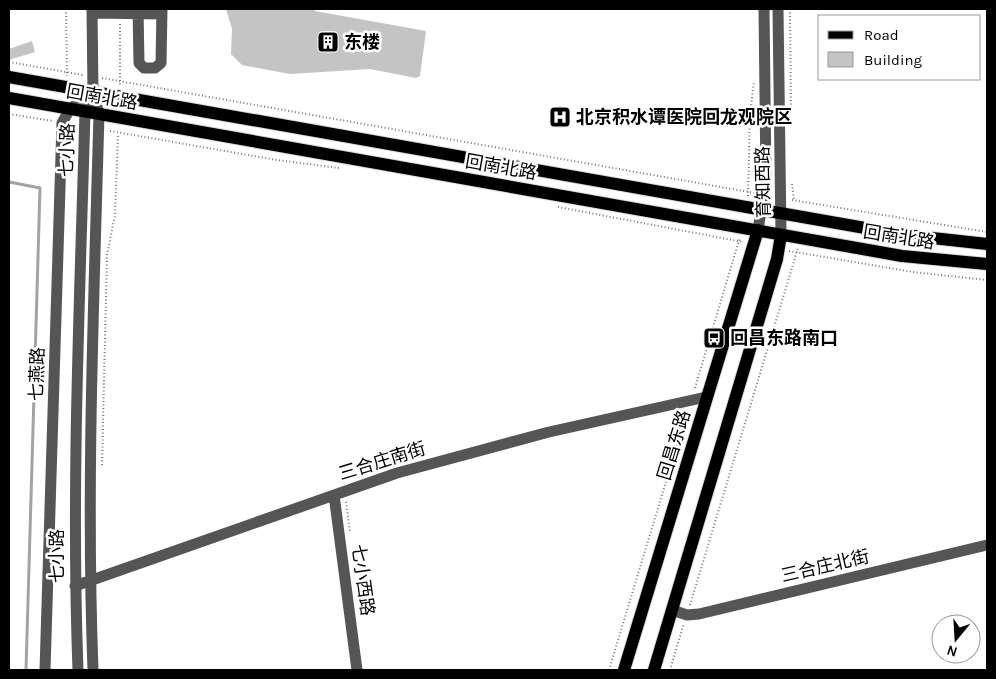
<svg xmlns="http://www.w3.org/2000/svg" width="996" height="679" viewBox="0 0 996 679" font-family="Karla,'Noto Sans SC',sans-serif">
  <rect width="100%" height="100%" fill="#fff"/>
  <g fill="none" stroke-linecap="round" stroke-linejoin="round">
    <!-- stream -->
    <path stroke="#a3a3a3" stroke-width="3" d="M 9,182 L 40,188 L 26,670"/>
  </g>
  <!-- building -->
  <path fill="#c4c4c4" d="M 226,9 L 315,9 L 315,11 L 426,31 L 420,76 L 416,78 L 370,69 L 290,74 L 242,65 L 231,54 L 232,29 Z
    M 32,41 L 35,52 L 9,60 L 9,49 Z"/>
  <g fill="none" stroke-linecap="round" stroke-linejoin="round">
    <!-- major casing -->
    <g stroke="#dbdbdb" stroke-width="14">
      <path id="major" d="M 9,77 L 905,235 L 987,244
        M 9,98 L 902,256 L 987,264
        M 624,670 L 758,230
        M 654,670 L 777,259 L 781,235"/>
    </g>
    <!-- path -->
    <path stroke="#777" stroke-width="2" stroke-dasharray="1 2.5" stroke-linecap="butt" d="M 66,9 L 67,76
      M 790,9 L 791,114
      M 120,24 L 120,87
      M 9,62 L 83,75
      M 102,78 L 755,193
      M 9,114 L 53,121
      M 110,131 L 277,160 L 339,168
      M 792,184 L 794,201
      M 748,196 L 750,114 L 754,81
      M 792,200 L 987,232
      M 558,207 L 743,242
      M 789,251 L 913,272 L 987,280
      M 695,388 L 740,237
      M 102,465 L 107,255 L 115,215 L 118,134
      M 346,502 L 350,532
      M 690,605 L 798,248
      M 609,670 L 687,412
      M 670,670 L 684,623"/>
    <!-- minor -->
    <path stroke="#555" stroke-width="11" d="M 92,9 L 93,92 L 99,114 C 94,299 86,485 93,670
      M 138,9 L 139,63 L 144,68 L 155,68 L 161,63 L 162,9
      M 778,9 L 781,235
      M 92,13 L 162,14
      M 758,230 L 766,180 L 764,9
      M 334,495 L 357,670
      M 75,586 L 397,473 L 549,432 L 706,397
      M 672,610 L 687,615 L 699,614 L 987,545
      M 45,670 L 62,123 L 70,109 L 93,92
      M 78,670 C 71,484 80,298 85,111 L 89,103"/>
    <!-- major -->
    <use href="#major" stroke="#000" stroke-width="12"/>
  </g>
  <!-- icons -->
  <defs>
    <g id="building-square" transform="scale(1.125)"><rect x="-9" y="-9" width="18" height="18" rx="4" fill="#000" stroke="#fff"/><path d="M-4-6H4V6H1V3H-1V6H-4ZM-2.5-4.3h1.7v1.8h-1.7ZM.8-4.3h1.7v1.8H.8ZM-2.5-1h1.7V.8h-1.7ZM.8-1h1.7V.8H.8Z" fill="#fff"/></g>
    <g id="hospital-square" transform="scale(1.125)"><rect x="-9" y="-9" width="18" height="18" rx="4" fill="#000" stroke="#fff"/><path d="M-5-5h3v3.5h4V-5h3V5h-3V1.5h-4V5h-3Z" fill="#fff"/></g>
    <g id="bus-square" transform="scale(1.125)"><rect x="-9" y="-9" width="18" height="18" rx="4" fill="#000" stroke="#fff"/><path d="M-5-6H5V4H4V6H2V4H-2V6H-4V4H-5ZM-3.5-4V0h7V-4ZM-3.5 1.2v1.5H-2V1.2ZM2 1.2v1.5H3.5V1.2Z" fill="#fff"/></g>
  </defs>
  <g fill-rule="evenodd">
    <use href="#building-square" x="328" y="42"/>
    <use href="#hospital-square" x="560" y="117"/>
    <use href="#bus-square" x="714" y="338"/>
  </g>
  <g text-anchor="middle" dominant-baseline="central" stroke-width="5" stroke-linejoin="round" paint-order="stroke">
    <!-- poi labels -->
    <g font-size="18" font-weight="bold" fill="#000" stroke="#fff" text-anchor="start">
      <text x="344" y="42">东楼</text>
      <text x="576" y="117">北京积水谭医院回龙观院区</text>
      <text x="730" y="338">回昌东路南口</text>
    </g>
    <!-- street labels -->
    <g font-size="18" fill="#000" stroke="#fff">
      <text transform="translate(102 97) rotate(10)">回南北路</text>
      <text transform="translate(67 150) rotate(-88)">七小路</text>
      <text transform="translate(501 167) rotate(10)">回南北路</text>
      <text transform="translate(763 182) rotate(-91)">育知西路</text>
      <text transform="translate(899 237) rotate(9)">回南北路</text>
      <text transform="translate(37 374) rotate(-88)">七燕路</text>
      <text transform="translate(674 445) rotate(-73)">回昌东路</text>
      <text transform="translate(382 461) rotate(-17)">三合庄南街</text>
      <text transform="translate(57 556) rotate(-90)">七小路</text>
      <text transform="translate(825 566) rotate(-13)">三合庄北街</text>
      <text transform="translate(363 580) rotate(82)">七小西路</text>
    </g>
  </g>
  <!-- border -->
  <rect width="996" height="679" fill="none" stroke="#000000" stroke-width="20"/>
  <!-- legend -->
  <rect x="818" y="15" width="162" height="65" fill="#ffffff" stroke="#999999"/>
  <rect x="828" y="31" width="25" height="8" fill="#000000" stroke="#999999"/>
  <text x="864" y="40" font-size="15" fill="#000000">Road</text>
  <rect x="828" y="52" width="25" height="15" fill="#c4c4c4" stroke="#999999"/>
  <text x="864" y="65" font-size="15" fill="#000000">Building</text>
  <!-- north arrow -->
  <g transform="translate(956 639) rotate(198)"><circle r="24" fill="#ffffff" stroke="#999999"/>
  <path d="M0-4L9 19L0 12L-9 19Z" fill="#000000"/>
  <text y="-8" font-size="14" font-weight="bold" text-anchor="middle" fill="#000000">N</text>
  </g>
</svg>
